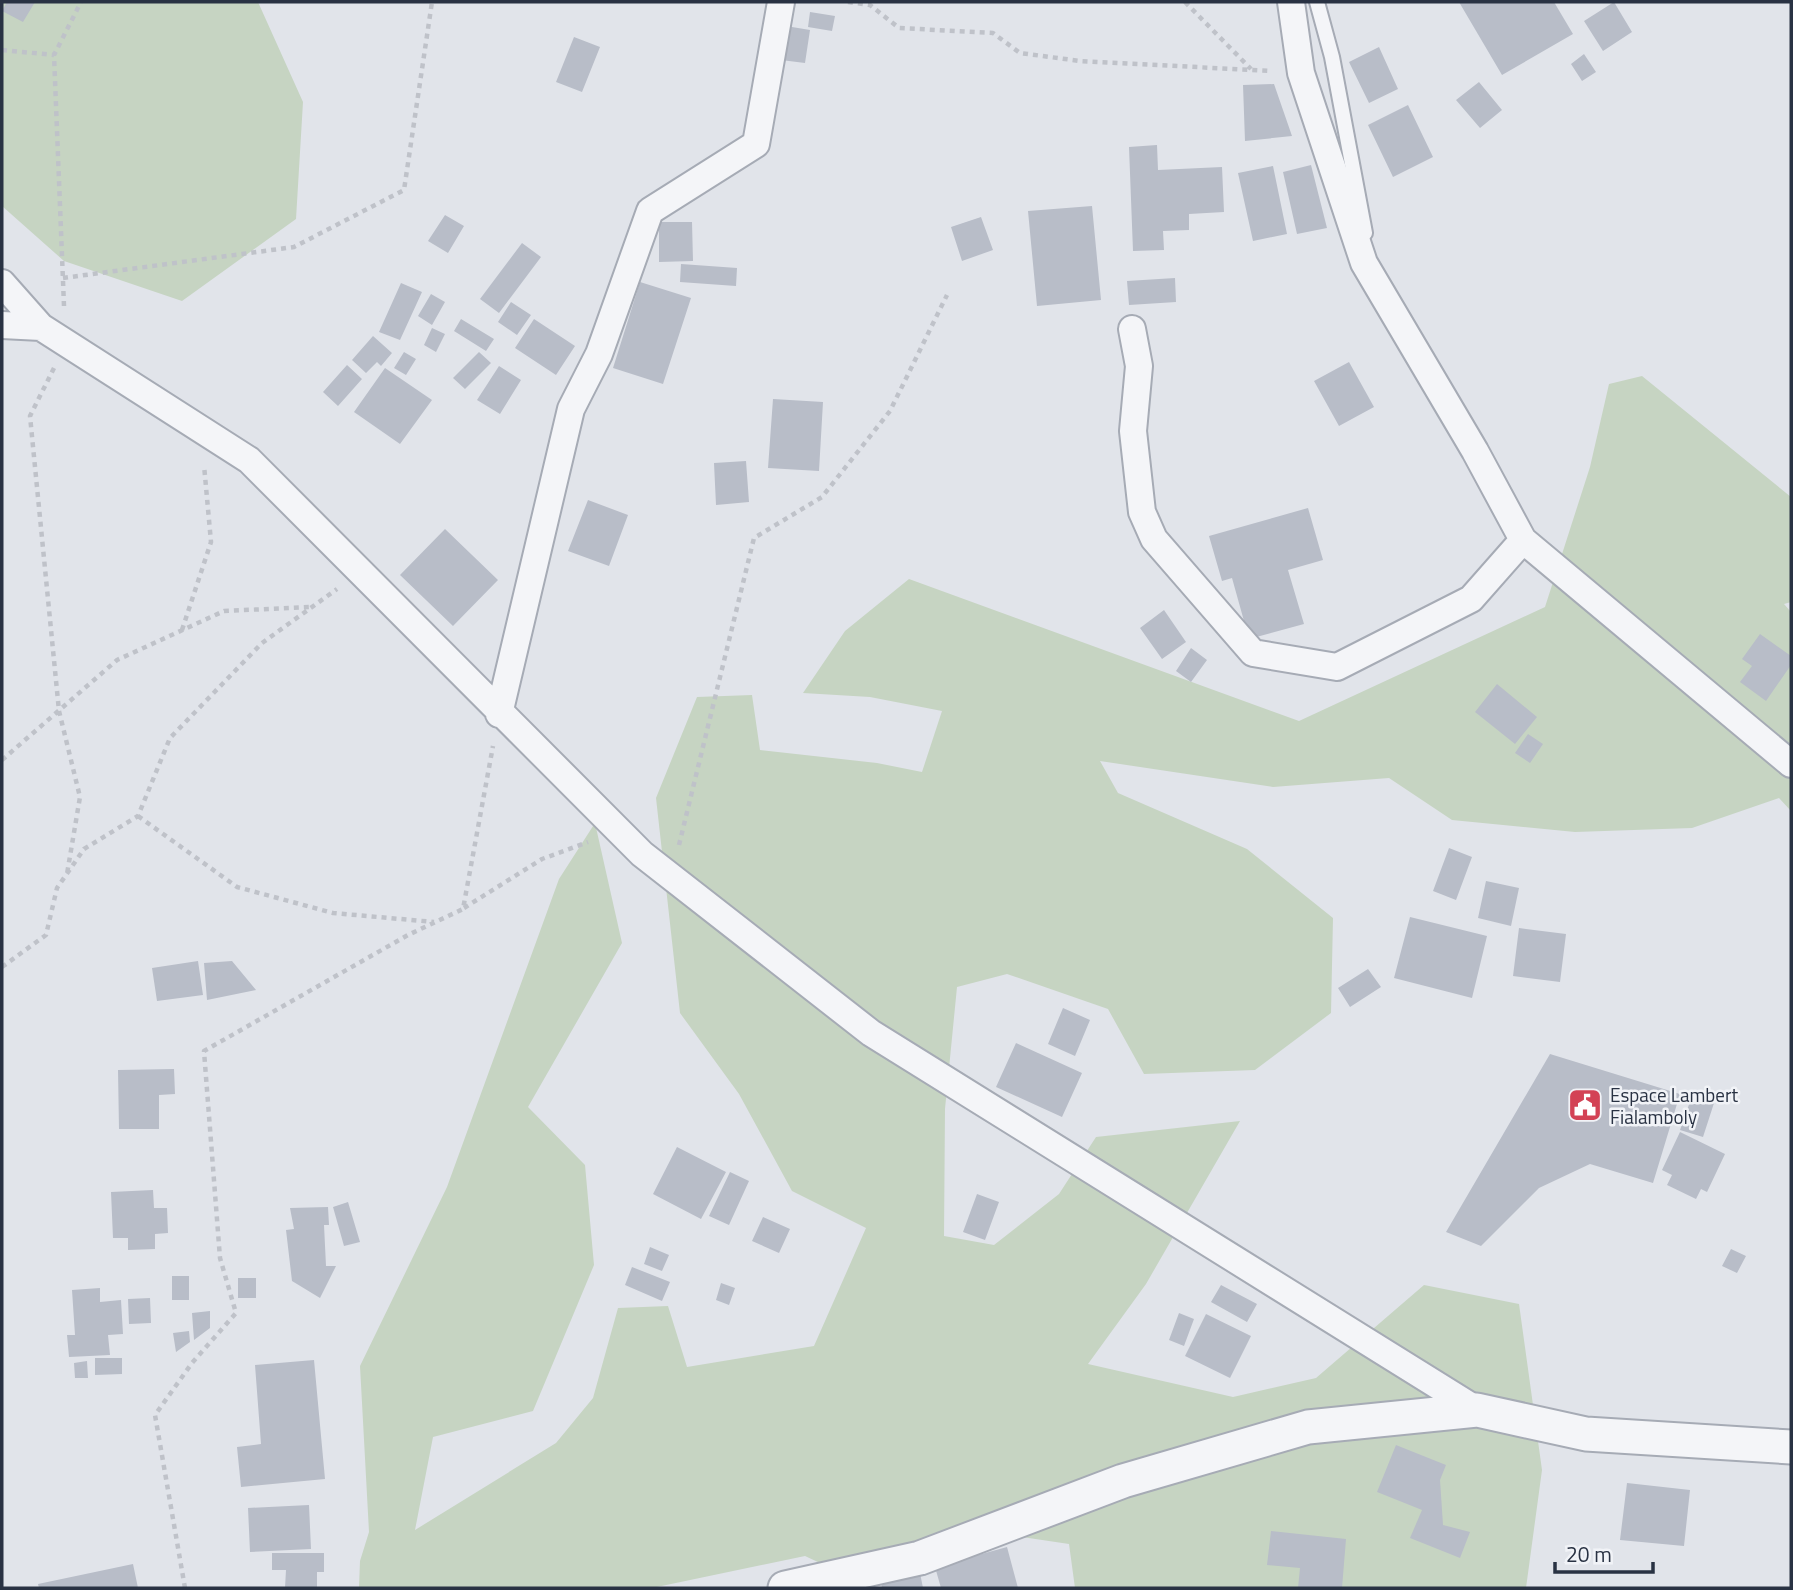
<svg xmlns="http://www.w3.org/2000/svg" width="1793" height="1590" viewBox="0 0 1793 1590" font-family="'Titillium Web',sans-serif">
  <rect width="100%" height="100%" fill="#e1e4ea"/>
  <!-- green -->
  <path fill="#c6d4c2" d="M 2,2 L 258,2 L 303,102 L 296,219 L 182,301 L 64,261 L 2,206 Z
    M 1642,376 L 1791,497 L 1791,602 L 1784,604 L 1791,612 L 1791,811 L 1779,798 L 1692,828 L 1575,832 L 1452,820 L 1389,778 L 1273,787 L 1100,761 L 1118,793 L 1247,849 L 1333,918 L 1331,1013 L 1255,1070 L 1144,1074 L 1108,1009 L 1007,974 L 957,987 L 945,1109 L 944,1236 L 994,1245 L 1059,1194 L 1096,1137 L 1240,1121 L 1146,1284 L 1088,1364 L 1233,1397 L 1316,1378 L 1424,1285 L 1519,1304 L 1542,1470 L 1526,1588 L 1075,1588 L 1069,1544 L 1022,1537 L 850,1577 L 805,1556 L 652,1588 L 359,1588 L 360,1561 L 369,1532 L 360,1366 L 447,1187 L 559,879 L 595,823 L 622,943 L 528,1107 L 585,1165 L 594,1265 L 533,1411 L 433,1437 L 415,1530 L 556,1443 L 593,1398 L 618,1308 L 668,1306 L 687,1367 L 814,1346 L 866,1228 L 792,1191 L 739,1094 L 680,1013 L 656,798 L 697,697 L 752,695 L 760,750 L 877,763 L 922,772 L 942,711 L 870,697 L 803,693 L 845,631 L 909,579 L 1299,721 L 1545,607 L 1590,467 L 1609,384 Z"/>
  <!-- building -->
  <path fill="#b8bdc8" d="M 7,2 L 35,2 L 23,22 L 2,11 Z
    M 1459,2 L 1554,2 L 1573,34 L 1502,75 Z
    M 1614,2 L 1632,32 L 1603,51 L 1584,21 Z
    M 810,12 L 835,16 L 832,31 L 808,27 Z
    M 786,26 L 810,30 L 805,63 L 781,60 Z
    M 574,37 L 600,47 L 582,92 L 556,82 Z
    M 1379,47 L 1398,89 L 1369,103 L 1349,62 Z
    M 1584,54 L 1596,72 L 1582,81 L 1571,64 Z
    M 1479,82 L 1502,110 L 1480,128 L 1456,100 Z
    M 1274,84 L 1292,136 L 1245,141 L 1243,85 Z
    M 1408,105 L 1433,157 L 1393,177 L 1368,125 Z
    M 1157,145 L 1158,170 L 1222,167 L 1224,212 L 1189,214 L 1189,230 L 1163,231 L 1164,250 L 1133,251 L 1129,147 Z
    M 1311,165 L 1327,228 L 1297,234 L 1283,172 Z
    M 1273,166 L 1287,234 L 1253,241 L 1238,173 Z
    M 1092,206 L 1101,300 L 1037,306 L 1028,211 Z
    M 445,215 L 464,226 L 448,253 L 428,241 Z
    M 981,217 L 993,250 L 962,261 L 951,227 Z
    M 659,222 L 692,222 L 693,261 L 659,262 Z
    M 522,243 L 541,257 L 499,313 L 480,299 Z
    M 681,264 L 737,268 L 736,286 L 680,282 Z
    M 1175,278 L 1176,302 L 1129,305 L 1127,281 Z
    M 640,282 L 691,298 L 663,384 L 613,368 Z
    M 401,283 L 422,292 L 400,340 L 379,332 Z
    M 431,294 L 445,302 L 432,325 L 418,316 Z
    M 511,302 L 531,315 L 517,335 L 498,322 Z
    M 461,319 L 494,339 L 486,351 L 454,331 Z
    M 534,319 L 575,346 L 556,375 L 515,348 Z
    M 432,328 L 445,334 L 436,352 L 424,345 Z
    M 373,336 L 392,353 L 381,366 L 377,362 L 366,373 L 352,360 Z
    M 404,352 L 416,359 L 406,375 L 394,368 Z
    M 479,352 L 491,363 L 465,389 L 453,378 Z
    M 1349,362 L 1374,407 L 1339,426 L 1314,381 Z
    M 347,365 L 362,379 L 338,406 L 323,392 Z
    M 499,366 L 521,380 L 500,414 L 477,400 Z
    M 385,368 L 432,400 L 400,444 L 354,412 Z
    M 773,399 L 823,402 L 819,471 L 768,468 Z
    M 746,461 L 749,502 L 716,505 L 714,463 Z
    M 588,500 L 628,515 L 609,566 L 568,551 Z
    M 1308,508 L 1323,560 L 1288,570 L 1304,624 L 1249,639 L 1232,578 L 1222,581 L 1209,536 Z
    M 445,529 L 498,580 L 453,626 L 400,575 Z
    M 1164,610 L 1186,642 L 1162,659 L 1140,628 Z
    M 1760,634 L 1791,656 L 1791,665 L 1766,701 L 1740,682 L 1752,666 L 1742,659 Z
    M 1191,648 L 1207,660 L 1191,682 L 1176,671 Z
    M 1497,684 L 1537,717 L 1515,744 L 1475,712 Z
    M 1528,734 L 1543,744 L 1530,763 L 1515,753 Z
    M 1449,848 L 1472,857 L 1456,900 L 1433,891 Z
    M 1486,881 L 1519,888 L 1511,926 L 1478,918 Z
    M 1410,917 L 1487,936 L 1472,998 L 1394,978 Z
    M 1519,928 L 1566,934 L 1560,982 L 1513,976 Z
    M 198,961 L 203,995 L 157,1001 L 152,968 Z
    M 232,961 L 256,990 L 207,1000 L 204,963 Z
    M 1368,969 L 1381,987 L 1350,1007 L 1338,988 Z
    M 1063,1008 L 1090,1020 L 1075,1056 L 1048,1044 Z
    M 1016,1043 L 1082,1073 L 1062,1117 L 996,1087 Z
    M 1550,1054 L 1680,1094 L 1653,1183 L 1590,1164 L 1539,1188 L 1481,1246 L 1446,1232 Z
    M 174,1069 L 175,1094 L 159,1095 L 159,1129 L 119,1129 L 118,1070 Z
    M 1693,1093 L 1715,1100 L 1703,1137 L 1680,1130 Z
    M 1680,1132 L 1725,1154 L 1707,1192 L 1701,1189 L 1696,1199 L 1667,1185 L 1672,1175 L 1662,1170 Z
    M 677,1147 L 726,1172 L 701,1219 L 653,1194 Z
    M 730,1172 L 749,1181 L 729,1225 L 709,1216 Z
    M 153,1190 L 154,1208 L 167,1208 L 168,1233 L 155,1234 L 155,1249 L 128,1250 L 128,1238 L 113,1238 L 111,1192 Z
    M 977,1194 L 999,1202 L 985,1240 L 963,1232 Z
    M 348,1202 L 360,1242 L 344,1246 L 333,1207 Z
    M 328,1207 L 329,1225 L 324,1225 L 326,1266 L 336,1266 L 320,1298 L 292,1281 L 286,1230 L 294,1229 L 290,1208 Z
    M 763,1217 L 790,1229 L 779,1253 L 752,1241 Z
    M 650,1247 L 669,1255 L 662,1271 L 644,1264 Z
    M 1731,1249 L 1746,1256 L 1737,1273 L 1722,1266 Z
    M 632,1267 L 670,1282 L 662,1301 L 625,1285 Z
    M 172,1276 L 189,1276 L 189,1300 L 172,1300 Z
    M 238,1278 L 256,1278 L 256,1298 L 238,1298 Z
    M 721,1283 L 735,1288 L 729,1305 L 716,1300 Z
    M 1221,1285 L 1257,1304 L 1247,1322 L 1211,1302 Z
    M 100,1288 L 100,1302 L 121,1300 L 123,1334 L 108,1335 L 110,1355 L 69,1357 L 67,1335 L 75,1335 L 72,1290 Z
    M 150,1298 L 151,1323 L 129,1324 L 128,1299 Z
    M 210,1311 L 210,1328 L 194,1340 L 192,1313 Z
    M 1179,1313 L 1194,1319 L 1184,1346 L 1169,1340 Z
    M 1206,1314 L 1251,1336 L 1230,1378 L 1185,1356 Z
    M 189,1331 L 190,1342 L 176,1352 L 173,1333 Z
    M 95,1358 L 122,1358 L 122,1374 L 95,1375 Z
    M 314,1360 L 325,1479 L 241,1487 L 237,1447 L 261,1444 L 255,1365 Z
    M 87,1361 L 88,1378 L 75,1378 L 74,1363 Z
    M 1396,1445 L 1446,1465 L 1440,1480 L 1443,1525 L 1470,1532 L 1460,1558 L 1410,1538 L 1422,1510 L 1377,1492 Z
    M 1627,1483 L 1690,1490 L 1684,1546 L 1620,1540 Z
    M 309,1505 L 311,1549 L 250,1552 L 248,1508 Z
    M 1271,1531 L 1346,1539 L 1342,1588 L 1298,1588 L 1300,1568 L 1267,1565 Z
    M 1007,1547 L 1018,1588 L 941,1588 L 935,1567 Z
    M 272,1553 L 324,1553 L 324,1572 L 317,1572 L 317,1588 L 285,1588 L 286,1570 L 272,1570 Z
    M 133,1564 L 138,1588 L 39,1588 L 38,1584 Z
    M 920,1573 L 923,1588 L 882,1588 L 881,1581 Z"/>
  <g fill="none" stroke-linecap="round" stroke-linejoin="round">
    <!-- service casing -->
    <g stroke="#a6abb5" stroke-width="18">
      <path id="service" d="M 1317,2 L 1332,57 L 1365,233"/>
    </g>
    <!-- minor casing -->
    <g stroke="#a6abb5" stroke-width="30">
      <path id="minor" d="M 1291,2 L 1301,73 L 1364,263 L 1475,451 L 1523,540 L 1791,764
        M 2,283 L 41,327 L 249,460 L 642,854 L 871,1033 L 1477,1410
        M 2,325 L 41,327
        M 1132,329 L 1139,366 L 1133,431 L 1142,512 L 1154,539 L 1253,653 L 1337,667 L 1471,599 L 1523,540
        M 499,714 L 571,409 L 599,354 L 650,211 L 756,144 L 781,2"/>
    </g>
    <!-- tertiary casing -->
    <g stroke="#a6abb5" stroke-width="37">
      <path id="tertiary" d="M 785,1588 L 920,1558 L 1123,1481 L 1308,1427 L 1477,1410 L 1586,1434 L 1791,1447"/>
    </g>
    <!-- path -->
    <path stroke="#bfc2c9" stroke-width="4.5" stroke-dasharray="5 5" stroke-linecap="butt" d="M 848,2 L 870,5 L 899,28 L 993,33 L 1020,53 L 1080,61 L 1272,71
      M 1185,2 L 1251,69
      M 2,50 L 54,55
      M 63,278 L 294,247 L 404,190 L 432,2
      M 64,306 L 54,55 L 81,2
      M 54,368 L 30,416 L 59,711 L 80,797 L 67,874
      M 182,630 L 211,542 L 204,465
      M 2,760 L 117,660 L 224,611 L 311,607
      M 138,816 L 237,887 L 333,913 L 434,922
      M 679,845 L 754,538 L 822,497 L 890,411 L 947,295
      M 464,908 L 542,859 L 588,842
      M 2,967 L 46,935 L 57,888 L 84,849 L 138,816 L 170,738 L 262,643 L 337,589
      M 185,1588 L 155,1415 L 192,1363 L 236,1313 L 220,1258 L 204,1051 L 408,935 L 463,909 L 493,746"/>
    <!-- service -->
    <use href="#service" stroke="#f4f5f8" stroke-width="14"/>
    <!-- minor -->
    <use href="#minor" stroke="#f4f5f8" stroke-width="26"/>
    <!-- tertiary -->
    <use href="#tertiary" stroke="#f4f5f8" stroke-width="33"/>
  </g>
  <!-- icons -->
  <defs>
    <g id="civic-square" transform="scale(1.75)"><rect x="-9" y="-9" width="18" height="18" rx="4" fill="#d34255" stroke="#f1f3f7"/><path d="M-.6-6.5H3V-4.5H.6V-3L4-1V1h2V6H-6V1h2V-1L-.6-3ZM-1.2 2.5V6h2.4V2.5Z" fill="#fff"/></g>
  </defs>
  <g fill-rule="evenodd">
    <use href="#civic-square" x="1585" y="1105"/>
  </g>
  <g text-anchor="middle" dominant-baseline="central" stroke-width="5" stroke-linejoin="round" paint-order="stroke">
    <!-- poi labels -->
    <g font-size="19" fill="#293243" stroke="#f1f3f7" text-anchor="start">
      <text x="1610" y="1094">Espace Lambert<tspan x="1610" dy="22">Fialamboly</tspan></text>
    </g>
  </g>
  <!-- border -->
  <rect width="1793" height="1590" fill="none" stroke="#293243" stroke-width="7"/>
  <!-- scale -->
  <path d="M1555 1562v10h98v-10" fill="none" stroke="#293243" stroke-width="3.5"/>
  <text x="1566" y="1562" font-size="21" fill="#293243" stroke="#f1f3f7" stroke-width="5" paint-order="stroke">20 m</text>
</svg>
